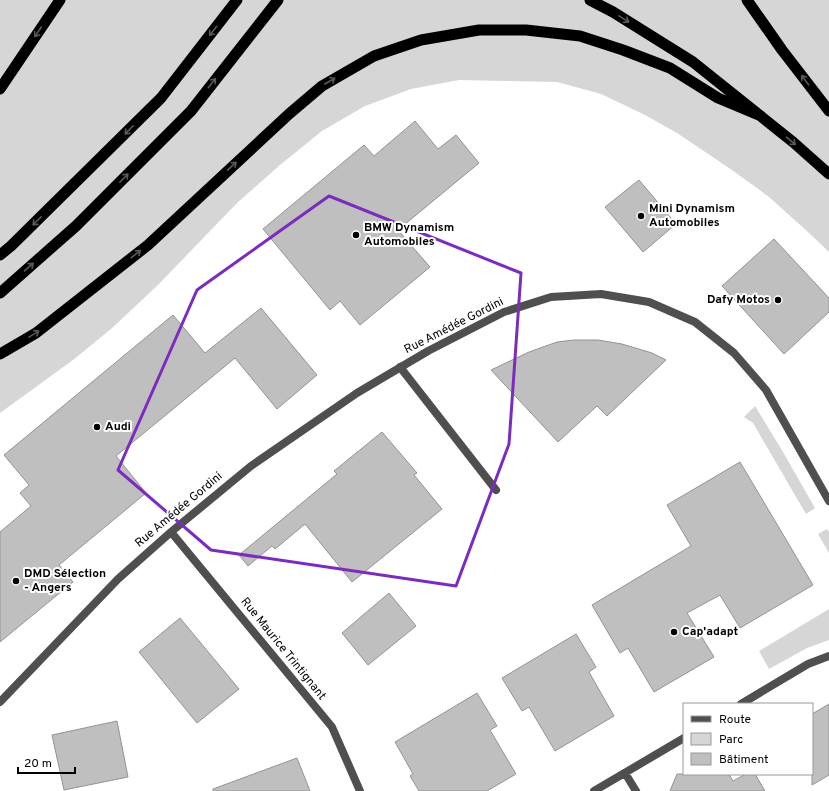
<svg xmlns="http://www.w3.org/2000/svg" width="829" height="791" viewBox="0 0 829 791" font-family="Overpass,sans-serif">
  <rect width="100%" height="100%" fill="#fff"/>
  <!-- green -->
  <path fill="#d6d6d6" d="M 0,0 L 829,0 L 829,252 L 808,232 L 769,197 L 732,170 L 677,133 L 645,115 L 601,94 L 557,82 L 505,81 L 459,80 L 411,89 L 365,106 L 322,131 L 280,165 L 238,202 L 158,285 L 111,329 L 73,360 L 0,413 Z
    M 755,406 L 783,452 L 815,508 L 806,514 L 753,423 L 744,417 Z
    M 827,529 L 829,532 L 829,553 L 818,534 Z
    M 829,609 L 829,640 L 807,648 L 769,669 L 759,651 Z"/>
  <!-- building -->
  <path fill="#bfbfbf" stroke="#939393" d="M 415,121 L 438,149 L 456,135 L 479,163 L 398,230 L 430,267 L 360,325 L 340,301 L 330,310 L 263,229 L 364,145 L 374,156 Z
    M 639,180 L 676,224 L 643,252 L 605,207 Z
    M 774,239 L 829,298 L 829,312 L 784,354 L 722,286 Z
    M 261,308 L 317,375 L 277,409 L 235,358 L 116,456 L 146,493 L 59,565 L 73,582 L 0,642 L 0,532 L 31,506 L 20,493 L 29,485 L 4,455 L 173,315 L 205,353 Z
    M 574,340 L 598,340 L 622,344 L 652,353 L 666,360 L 607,416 L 597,406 L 558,442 L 491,370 L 529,352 L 557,342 Z
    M 382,432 L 417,473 L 414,475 L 442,509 L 352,582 L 305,524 L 275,549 L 272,546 L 248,566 L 239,555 L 337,474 L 334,471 Z
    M 740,462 L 813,585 L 740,628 L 720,595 L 687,613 L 714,657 L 654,692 L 628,648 L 620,653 L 592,605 L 691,546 L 667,505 Z
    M 389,593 L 416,626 L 368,665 L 342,633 Z
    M 180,618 L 239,689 L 197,723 L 139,652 Z
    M 576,634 L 596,667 L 589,672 L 614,716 L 555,751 L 529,707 L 522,711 L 502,678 Z
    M 477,693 L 497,726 L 490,730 L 516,774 L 487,791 L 419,791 L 410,776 L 413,774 L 395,742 Z
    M 829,704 L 829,775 L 812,785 L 812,714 Z
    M 117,721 L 128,777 L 64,790 L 52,735 Z
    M 297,758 L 310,791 L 213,791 L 213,789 Z
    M 677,774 L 729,774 L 733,781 L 746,774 L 755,774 L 765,791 L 670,791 Z"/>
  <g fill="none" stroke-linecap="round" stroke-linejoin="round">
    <!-- minor -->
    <path stroke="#4f4f4f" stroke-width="8" d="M 400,367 L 496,490
      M 171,532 L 332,727 L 360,791
      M 0,702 L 118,579 L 171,532 L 251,466 L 357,393 L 428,351 L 504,312 L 551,297 L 601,294 L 649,302 L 695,322 L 734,353 L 766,390 L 829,501
      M 741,704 L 808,664 L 829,656
      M 625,773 L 636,791
      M 594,791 L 684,738"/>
    <!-- trunk -->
    <path stroke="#000" stroke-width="11" d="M 590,0 L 613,12 L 693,62 L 793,142 L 829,174
      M 747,0 L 782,50 L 829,111
      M 0,89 L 60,0
      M 0,255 L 11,246 L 161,98 L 237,0
      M 0,293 L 76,226 L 191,111 L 278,0
      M 0,354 L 36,333 L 148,245 L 289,114 L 322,86 L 374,56 L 421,40 L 479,30 L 526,30 L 580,36 L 623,50 L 670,68 L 718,98 L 761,116"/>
  </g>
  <!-- one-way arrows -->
  <defs><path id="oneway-shaft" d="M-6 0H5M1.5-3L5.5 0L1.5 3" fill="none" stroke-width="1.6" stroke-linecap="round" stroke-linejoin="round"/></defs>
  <g stroke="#595959">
    <use href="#oneway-shaft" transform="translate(624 19) rotate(32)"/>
    <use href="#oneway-shaft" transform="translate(213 31) rotate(128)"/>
    <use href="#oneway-shaft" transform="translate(38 32) rotate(124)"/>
    <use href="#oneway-shaft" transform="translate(805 80) rotate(-127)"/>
    <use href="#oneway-shaft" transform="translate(330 81) rotate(-30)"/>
    <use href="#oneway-shaft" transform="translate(212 83) rotate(-52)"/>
    <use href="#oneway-shaft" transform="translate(129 130) rotate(135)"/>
    <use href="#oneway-shaft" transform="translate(791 141) rotate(40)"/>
    <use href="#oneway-shaft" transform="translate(232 166) rotate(-43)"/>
    <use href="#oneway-shaft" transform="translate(124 178) rotate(-45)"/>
    <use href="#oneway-shaft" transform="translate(37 221) rotate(135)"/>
    <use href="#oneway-shaft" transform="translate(136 254) rotate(-38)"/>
    <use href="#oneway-shaft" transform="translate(29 267) rotate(-41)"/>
    <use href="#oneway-shaft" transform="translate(34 334) rotate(-32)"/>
  </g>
  <!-- marked area -->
  <path fill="none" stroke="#7b2cbf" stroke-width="3" stroke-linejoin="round" d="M 329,196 L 521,273 L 509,444 L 456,586 L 211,550 L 118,470 L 197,290 Z"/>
  <!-- markers -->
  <g fill="#000" stroke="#fff" stroke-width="1.5">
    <circle cx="641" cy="216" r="4"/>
    <circle cx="356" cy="235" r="4"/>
    <circle cx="778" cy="300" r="4"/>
    <circle cx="97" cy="427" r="4"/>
    <circle cx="16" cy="581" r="4"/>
    <circle cx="674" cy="632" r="4"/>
  </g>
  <g text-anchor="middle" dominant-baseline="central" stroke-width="4" stroke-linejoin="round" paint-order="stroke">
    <!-- poi labels -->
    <g font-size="12" font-weight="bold" fill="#000" stroke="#fff" text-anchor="start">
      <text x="649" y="209">Mini Dynamism<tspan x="649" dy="14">Automobiles</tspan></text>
      <text x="364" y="228">BMW Dynamism<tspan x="364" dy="14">Automobiles</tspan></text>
      <text x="770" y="300" text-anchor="end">Dafy Motos</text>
      <text x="105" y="427">Audi</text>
      <text x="24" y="574">DMD Sélection<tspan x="24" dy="14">- Angers</tspan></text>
      <text x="682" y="632">Cap'adapt</text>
    </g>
    <!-- street labels -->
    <g font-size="12" fill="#000" stroke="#fff">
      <text transform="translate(454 326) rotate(-27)">Rue Amédée Gordini</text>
      <text transform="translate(179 510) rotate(-40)">Rue Amédée Gordini</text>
      <text transform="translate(283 649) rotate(51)">Rue Maurice Trintignant</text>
    </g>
  </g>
  <!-- legend -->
  <rect x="683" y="703" width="130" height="72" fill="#ffffff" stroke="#999999"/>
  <rect x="691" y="716" width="20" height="6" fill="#4f4f4f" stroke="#999999"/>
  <text x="719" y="723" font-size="12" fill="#000000">Route</text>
  <rect x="691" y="733" width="20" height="12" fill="#d6d6d6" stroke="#999999"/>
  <text x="719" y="743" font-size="12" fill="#000000">Parc</text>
  <rect x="691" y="753" width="20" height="12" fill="#bfbfbf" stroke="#999999"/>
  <text x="719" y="763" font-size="12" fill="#000000">Bâtiment</text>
  <!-- scale -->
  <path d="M18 767v6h57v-6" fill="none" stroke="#000000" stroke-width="2"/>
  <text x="24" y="767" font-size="12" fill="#000000" stroke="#ffffff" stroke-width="3" paint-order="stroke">20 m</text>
</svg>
